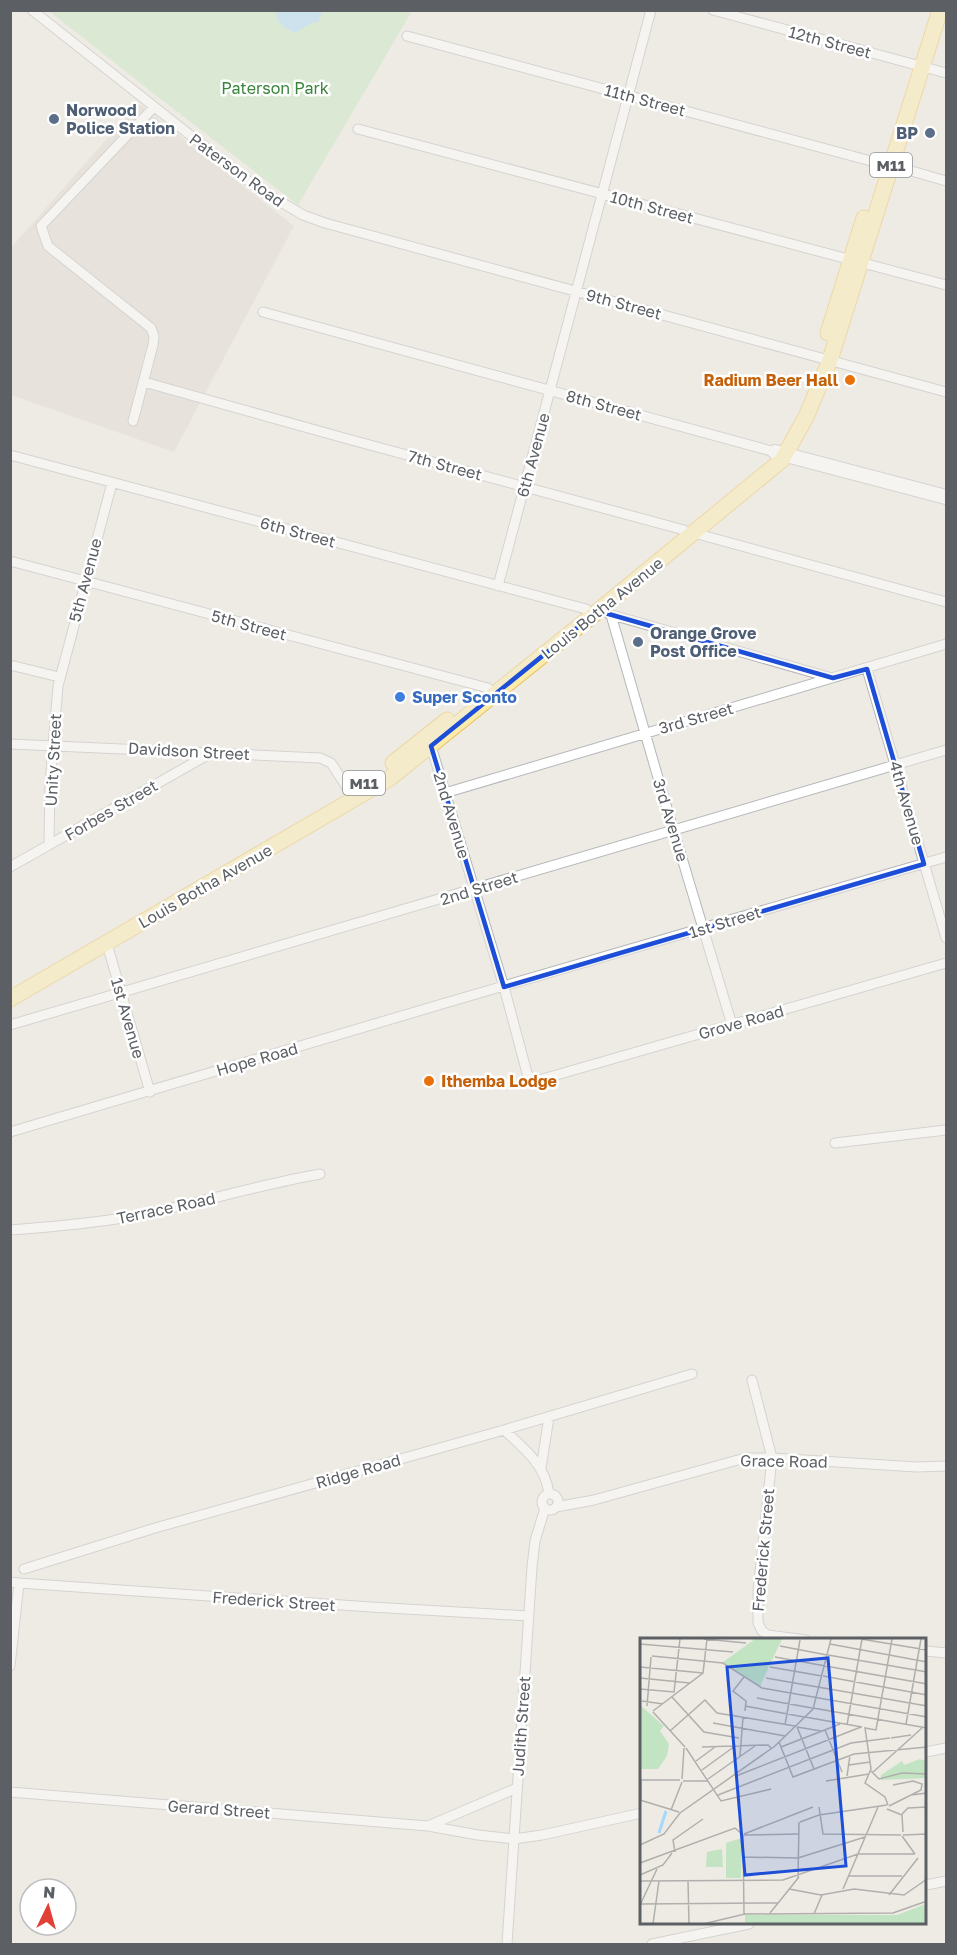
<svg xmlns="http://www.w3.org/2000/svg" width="957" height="1955" font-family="'Golos Text',sans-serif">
<rect width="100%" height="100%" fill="#eeebe4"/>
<path fill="#dedad2" d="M 138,103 L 294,226 L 174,452 L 11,395 L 10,249 Z"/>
<path fill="#c2e4c2" d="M 49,11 L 412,11 L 298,205 L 153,93 Z"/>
<path fill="#a7d8fb" d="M 277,11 L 277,10 L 323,11 L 318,22 L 311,23 L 295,33 C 286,28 274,23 277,11 Z"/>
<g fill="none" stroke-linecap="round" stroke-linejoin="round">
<defs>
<path id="street" d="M 32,10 L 257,188 L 303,215 L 325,223 L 946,392
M 713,10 L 946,73
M 407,36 L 882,164
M 358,129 L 946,285
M 891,165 L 946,181
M 263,312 L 775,452
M 144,382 L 344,438 L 684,530
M 133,421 L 153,345 L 154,336 L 151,328 L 48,246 L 41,226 L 154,107
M 10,455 L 586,609
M 694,533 L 946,602
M 10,561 L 488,688
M 498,586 L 651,10
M 609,614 L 832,678
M 611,615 L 661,788 L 732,1025
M 10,665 L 59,677
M 867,669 L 946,938
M 10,744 L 320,758 L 331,763 L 350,792
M 431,746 L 504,987 L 527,1073 L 531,1079 L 539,1080 L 946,963
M 445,793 L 946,644
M 49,844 L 50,783 L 58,686 L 112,483
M 10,867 L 211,753
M 107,944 L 150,1092
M 10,1025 L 946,750
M 10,1132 L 442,1004 L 946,857
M 835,1143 L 946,1130
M 10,1230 C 52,1227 94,1223 135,1216 C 197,1204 257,1185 320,1174
M 752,1380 L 772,1458 L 758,1591 L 758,1623 L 762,1631 L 768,1635 L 806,1640
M 504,1430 C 524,1448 546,1466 549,1494
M 541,1468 L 549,1417
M542 1502a8 8 0 1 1 16 0a8 8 0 1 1-16 0Z
M 556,1507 L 594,1500 L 745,1458 L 772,1458 L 917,1467 L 946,1466
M 24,1569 L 155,1528 L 504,1430 L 692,1374
M 10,1582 L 19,1583 L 10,1666
M 19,1583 L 371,1607 L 528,1616
M 926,1651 L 946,1653
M 926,1752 L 946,1748
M 10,1792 L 428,1826 L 478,1835 L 514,1839 L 542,1835 L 642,1813
M 428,1826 L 517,1788
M 926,1885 L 946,1881
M 507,1944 L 532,1567 L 535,1541 L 545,1508
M 652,1944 L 749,1924"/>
<path id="secondary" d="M 775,452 L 946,497"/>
<path id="primary" d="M 828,333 L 864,218
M 393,763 L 447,720
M 10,999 L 390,778 L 598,611 L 782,460 L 806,417 L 830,360 L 940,10"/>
</defs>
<use href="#street" stroke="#b4b7ba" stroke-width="11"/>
<use href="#secondary" stroke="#b5b9bd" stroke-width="16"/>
<use href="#primary" stroke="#eac060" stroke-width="17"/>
<use href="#street" stroke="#fff" stroke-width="9"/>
<use href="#secondary" stroke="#fff" stroke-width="14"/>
<use href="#primary" stroke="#fbecac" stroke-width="15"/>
</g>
<path d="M0 0H957V1955H0ZM 598,611 L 833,678 L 867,669 L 924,864 L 504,987 L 431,746 Z" fill="#eeebe4" fill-opacity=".55" fill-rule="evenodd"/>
<path fill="none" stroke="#1d4ed8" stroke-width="4.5" stroke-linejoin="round" d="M 598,611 L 833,678 L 867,669 L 924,864 L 504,987 L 431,746 Z"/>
<g fill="#5c6f8a" stroke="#fff" stroke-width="2">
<circle cx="54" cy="119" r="6"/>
<circle cx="930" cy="133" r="6"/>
<circle cx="638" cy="642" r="6"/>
</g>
<g fill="#e8710a" stroke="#fff" stroke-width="2">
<circle cx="850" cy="380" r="6"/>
<circle cx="429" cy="1081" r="6"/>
</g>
<circle fill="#3f7fe0" stroke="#fff" stroke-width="2" cx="400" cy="697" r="6"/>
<g text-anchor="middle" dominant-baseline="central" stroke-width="5" stroke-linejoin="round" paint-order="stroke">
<g fill="#fff" stroke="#8d9092" stroke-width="1.5">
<rect x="870" y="153" width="42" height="24" rx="4.5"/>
<rect x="343" y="771" width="42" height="24" rx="4.5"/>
</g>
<g font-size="15" font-weight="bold" fill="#5c6064">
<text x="891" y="165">M11</text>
<text x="364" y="783">M11</text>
</g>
<g font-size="16" fill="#5c6064" stroke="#fff">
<text transform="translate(830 42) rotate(15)">12th Street</text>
<text transform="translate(645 100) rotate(15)">11th Street</text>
<text transform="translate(237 170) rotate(36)">Paterson Road</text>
<text transform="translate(652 207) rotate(15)">10th Street</text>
<text transform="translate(624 304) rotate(15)">9th Street</text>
<text transform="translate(604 405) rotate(15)">8th Street</text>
<text transform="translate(533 455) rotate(-75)">6th Avenue</text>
<text transform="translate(445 465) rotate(15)">7th Street</text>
<text transform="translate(298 532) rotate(15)">6th Street</text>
<text transform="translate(85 580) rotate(-75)">5th Avenue</text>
<text transform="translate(602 608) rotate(-39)">Louis Botha Avenue</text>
<text transform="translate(249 625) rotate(15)">5th Street</text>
<text transform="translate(696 718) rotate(-16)">3rd Street</text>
<text transform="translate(189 751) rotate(3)">Davidson Street</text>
<text transform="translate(53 760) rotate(-87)">Unity Street</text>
<text transform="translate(907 803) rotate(74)">4th Avenue</text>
<text transform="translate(111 810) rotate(-30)">Forbes Street</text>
<text transform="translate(452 815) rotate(73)">2nd Avenue</text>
<text transform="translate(671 820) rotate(73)">3rd Avenue</text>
<text transform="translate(205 886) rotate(-30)">Louis Botha Avenue</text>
<text transform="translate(479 888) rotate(-17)">2nd Street</text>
<text transform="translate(725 922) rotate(-17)">1st Street</text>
<text transform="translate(128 1018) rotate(74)">1st Avenue</text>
<text transform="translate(741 1022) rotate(-16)">Grove Road</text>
<text transform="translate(257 1059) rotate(-16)">Hope Road</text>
<text transform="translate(166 1208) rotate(-12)">Terrace Road</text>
<text transform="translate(784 1461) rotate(1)">Grace Road</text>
<text transform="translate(358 1471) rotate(-16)">Ridge Road</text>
<text transform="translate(763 1550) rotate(-85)">Frederick Street</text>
<text transform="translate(274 1601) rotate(4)">Frederick Street</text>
<text transform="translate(521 1726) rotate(-86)">Judith Street</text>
<text transform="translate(219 1809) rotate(4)">Gerard Street</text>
</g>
<g font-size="16" fill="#3a853c" stroke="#fff">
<text x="275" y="88">Paterson Park</text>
</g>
<g font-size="16" font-weight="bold" fill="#4e5e75" stroke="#fff" text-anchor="start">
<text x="66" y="110">Norwood<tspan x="66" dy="18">Police Station</tspan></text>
<text x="918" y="133" text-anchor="end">BP</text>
<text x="650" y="633">Orange Grove<tspan x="650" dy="18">Post Office</tspan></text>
</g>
<g font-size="16" font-weight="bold" fill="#c56008" stroke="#fff" text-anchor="end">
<text x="838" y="380">Radium Beer Hall</text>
<text x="441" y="1081" text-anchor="start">Ithemba Lodge</text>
</g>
<g font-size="16" font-weight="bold" fill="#366cbe" stroke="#fff" text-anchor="start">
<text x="412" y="697">Super Sconto</text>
</g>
</g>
<g transform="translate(640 1638)">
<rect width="286" height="286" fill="#eeebe4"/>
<path d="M 115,1 L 142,1 L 120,48 L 83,24 ZM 0,67 L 24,88 L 20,93 L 29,106 L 27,118 L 18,131 L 0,131 ZM 280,121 L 286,123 L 286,140 L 241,142 L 241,137 L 262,123 L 264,127 ZM 102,200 L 101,240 L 86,240 L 86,205 ZM 82,211 L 83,229 L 66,229 L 67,214 ZM 286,266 L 286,286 L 105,286 L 105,277 L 257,277 Z" fill="#c2e4c2"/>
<path fill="none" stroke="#a7d8fb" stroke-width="3" d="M 19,195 L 26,173"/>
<path fill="none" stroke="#b0afad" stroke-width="1.5" d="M 64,1 L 106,5M 221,1 L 287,12M 0,6 L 93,14M 190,6 L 287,24M 140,8 L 187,17M 188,17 L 287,34M 12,18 L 83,25 L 122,50 L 287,79M 135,19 L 287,46M 0,29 L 63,35M 130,29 L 182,38M 183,38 L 287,57M 104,39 L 93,53 L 106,63 L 105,73M 0,40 L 50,45M 126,40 L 287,68M 0,51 L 34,54 L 40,1M 32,59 L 64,94 L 99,100M 117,60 L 172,70M 2,63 L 23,66M 7,68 L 11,19M 105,68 L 164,79M 173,70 L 287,90M 13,73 L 63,35 L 67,1M 13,74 L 45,109M 165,79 L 222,89M 73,85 L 145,98M 266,86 L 281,1M 145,87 L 160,2M 207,87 L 222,1M 157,89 L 174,131M 157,89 L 181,93M 185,92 L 202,134M 30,93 L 65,62 L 77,75 L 155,88M 251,100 L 271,97M 139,104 L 153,139 L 214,116 L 287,109M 62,109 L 128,107 L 131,110M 141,109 L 200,86M 46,110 L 81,163 L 131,151M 100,118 L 103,79M 56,123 L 75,109M 209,127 L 230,124M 62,132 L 95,108M 231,133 L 239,141 L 262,135 L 287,136M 232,135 L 282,90M 96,138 L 221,89M 207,138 L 210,117M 42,141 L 44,110M 68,141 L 115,108M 0,142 L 40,142M 43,143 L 68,143M 186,143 L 229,136M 253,147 L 273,143 L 282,146 L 281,152 L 271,157M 78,157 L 211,105 L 250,100M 0,162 L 39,174M 1,162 L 1,142M 248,167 L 245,159 L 225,145 L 231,131 L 225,90 L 236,92 L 252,1M 249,168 L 271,157 L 287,155M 179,169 L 183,196 L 261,197M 247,171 L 262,177 L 263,194M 31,172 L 42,144M 262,176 L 268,170 L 287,169M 160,184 L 179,177 L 247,167M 104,196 L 173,169M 104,197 L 158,196M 263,197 L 287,196M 262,198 L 275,216M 0,207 L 24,196 L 40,175 L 135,108 L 173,71 L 191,1M 35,214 L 33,202 L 63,181M 103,219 L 158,220 L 225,199M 0,225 L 95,190 L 103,197 L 104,276M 0,237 L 23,227 L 32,215M 209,238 L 262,238M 158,240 L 159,184M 0,243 L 143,242 L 218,216 L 275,216M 48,243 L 49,286M 149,251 L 181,257 L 214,251 L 264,257 L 287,241M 203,251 L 238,169M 249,257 L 278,220M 0,266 L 138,265M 0,267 L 17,231M 130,275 L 159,239M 174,276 L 182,257M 13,286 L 19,243M 63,286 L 105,276 L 253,275 L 287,263"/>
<path fill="#1d4ed8" fill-opacity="0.15" stroke="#1d4ed8" stroke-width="3" d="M 188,20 L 206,228 L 105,237 L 87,29 Z"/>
<rect width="286" height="286" fill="none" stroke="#5c6064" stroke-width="3"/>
</g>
<rect width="957" height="1955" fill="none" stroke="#5c6064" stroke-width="24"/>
<g transform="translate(48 1907) rotate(5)"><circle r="28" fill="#ffffff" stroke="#bebfc1" stroke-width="1.5"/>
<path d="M0-4.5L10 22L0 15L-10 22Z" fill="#e14037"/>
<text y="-9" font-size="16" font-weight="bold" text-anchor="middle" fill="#5c6064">N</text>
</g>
</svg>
